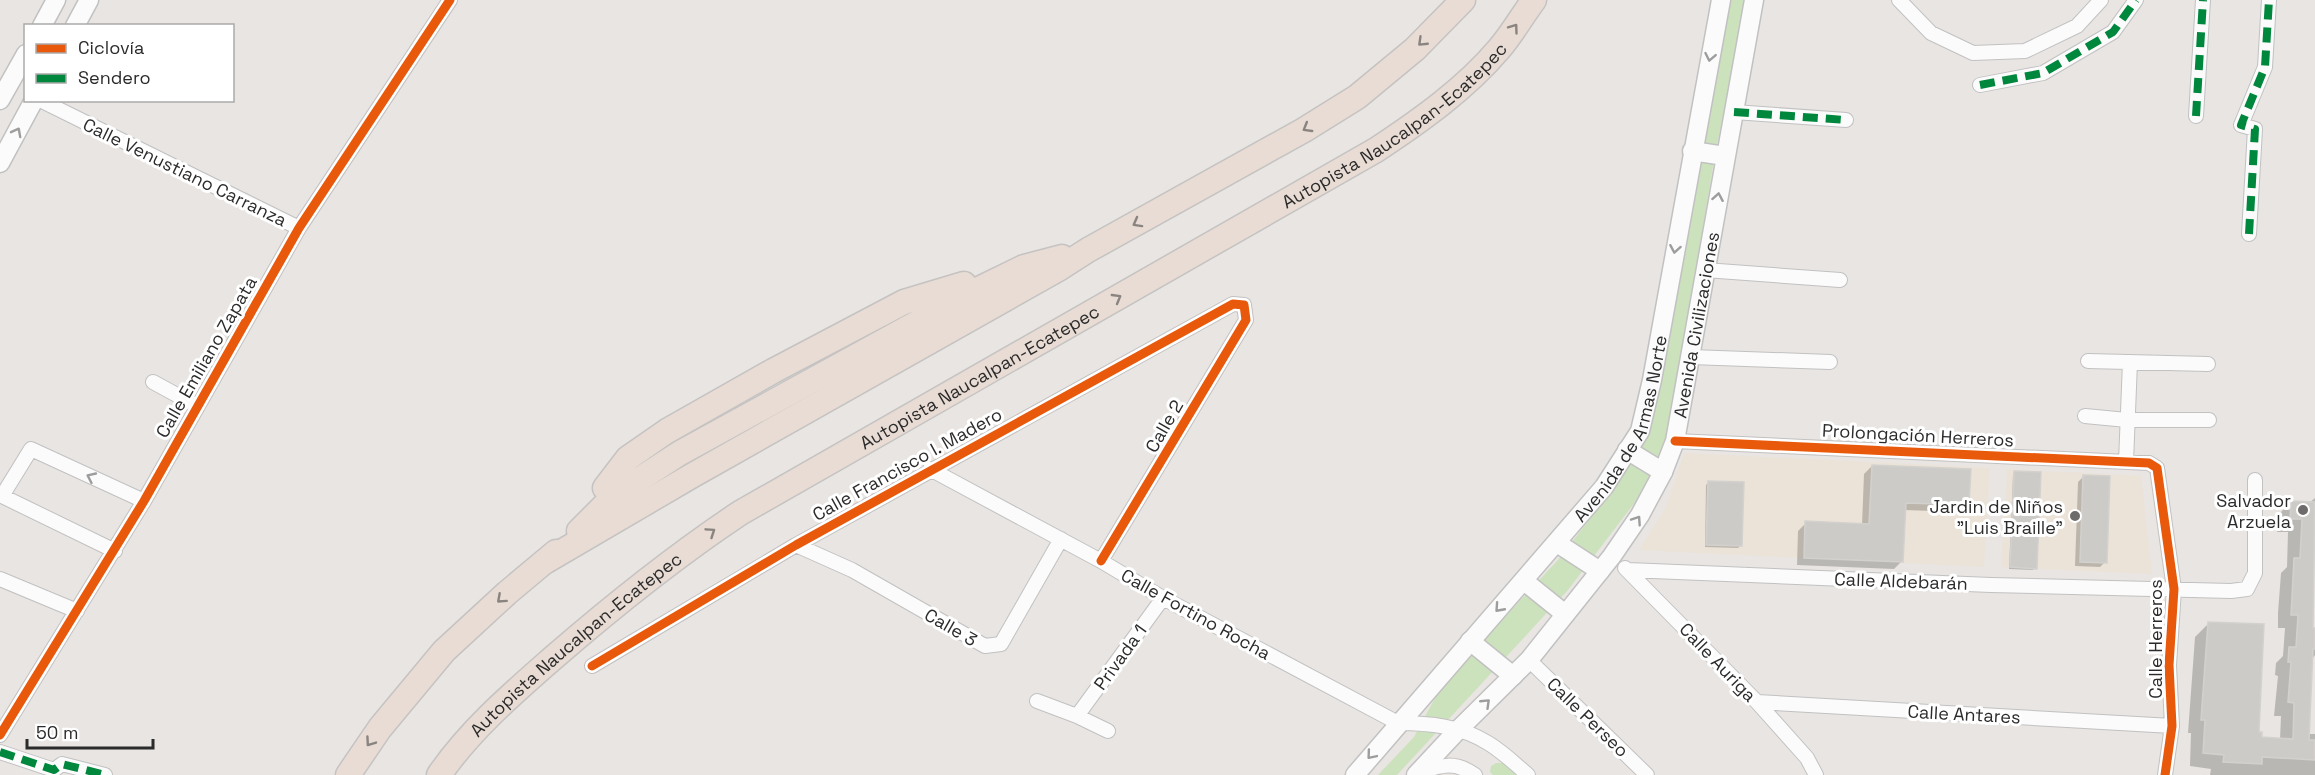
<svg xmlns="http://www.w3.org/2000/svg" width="2315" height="775" font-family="'Space Grotesk',sans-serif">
<rect width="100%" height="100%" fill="#e8e5e2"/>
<path fill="#ebe3d7" d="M 1684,453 L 1990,468 L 1984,567 L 1639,550 L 1665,509 Z
M 2007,469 L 2141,476 L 2152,574 L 2001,567 Z"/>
<path fill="#cce2bc" d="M 1729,0 L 1746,0 L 1742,29 L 1715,154 L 1668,442 L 1636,501 L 1568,590 L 1397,775 L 1378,775 L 1414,737 L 1443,683 L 1558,560 L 1614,488 L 1647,438 L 1661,384 L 1678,270 Z
M 1496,763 L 1503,763 L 1517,775 L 1493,775 L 1490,772 L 1491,766 Z"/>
<path fill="#0003" d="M 1872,466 L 1968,504 L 1960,512 L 1904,510 L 1902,561 L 1894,569 L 1797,565 L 1798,531 L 1806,523 L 1862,525 L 1864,474 Z
M 2015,473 L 2035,568 L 2033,570 L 2009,569 L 2013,475 Z
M 2083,477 L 2105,562 L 2100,567 L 2075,566 L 2078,482 Z
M 1709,482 L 1740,546 L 1738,548 L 1705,547 L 1706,485 Z
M 2315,498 L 2312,629 L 2315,630 L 2315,655 L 2311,660 L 2308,734 L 2315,734 L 2315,775 L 2210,775 L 2211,769 L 2190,766 L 2191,733 L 2188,733 L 2195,637 L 2209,623 L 2260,739 L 2280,740 L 2281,716 L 2274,716 L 2278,676 L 2275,675 L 2276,663 L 2283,656 L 2285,628 L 2278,628 L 2278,613 L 2281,573 L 2287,567 L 2288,532 L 2277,532 L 2277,516 L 2291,502 L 2309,503 Z"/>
<path fill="#cdcbc8" stroke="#d3d1ce" stroke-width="1.5" d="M 1872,465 L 1971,469 L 1969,505 L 1906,503 L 1903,562 L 1804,558 L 1805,521 L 1869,524 Z
M 2014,471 L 2041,472 L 2037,569 L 2010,567 Z
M 2083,475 L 2110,476 L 2107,563 L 2080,562 Z
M 1708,481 L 1744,482 L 1742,546 L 1706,545 Z
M 2291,501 L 2315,502 L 2313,628 L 2315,628 L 2315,649 L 2313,649 L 2309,740 L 2315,740 L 2315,760 L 2262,757 L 2262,764 L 2223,762 L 2224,755 L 2203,753 L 2205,720 L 2201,720 L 2208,622 L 2264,624 L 2259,732 L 2262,732 L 2262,737 L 2293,739 L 2294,703 L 2288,702 L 2291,662 L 2288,662 L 2289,647 L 2296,647 L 2298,615 L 2291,615 L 2292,598 L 2294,558 L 2300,558 L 2302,519 L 2290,519 Z"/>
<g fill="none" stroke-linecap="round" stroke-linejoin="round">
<defs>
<path id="street" d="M 1899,0 L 1931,33 L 1973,53 L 2025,51 L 2077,26 L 2101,0
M 1980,85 L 2043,73 L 2113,32 L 2136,0
M 40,100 L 299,228
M 1734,112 L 1846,120
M 2196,116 L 2203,0
M 2249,234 L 2255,129 L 2241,125 L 2265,67 L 2269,0
M 1705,270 L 1840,280
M 1691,357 L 1830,362
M 2088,361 L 2208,364
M 153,382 L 197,406
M 2085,416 L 2127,420 L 2209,420
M 1675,441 L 2149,463 L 2157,468 L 2174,589 L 2169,665 L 2172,726 L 2165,775
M 2126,462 L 2130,362
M 930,469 L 1101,561 L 1163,598 L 1398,723 C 1429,723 1461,726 1488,743 C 1503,752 1515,764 1528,775
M 796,545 L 852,570 L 985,646 L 1001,644 L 1061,539
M 115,551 L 2,496 L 31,449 L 144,501
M 1625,568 L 1757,702 L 1807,758 L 1816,775
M 1628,570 L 1991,585 L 2231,591 L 2247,589 L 2255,573 L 2255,480
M 0,579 L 77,611
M 1529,660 L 1647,775
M 592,666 L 796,545 L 1233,304 L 1244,305 L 1246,320 L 1101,561
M 1037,701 L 1077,716 L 1108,731
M 1757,702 L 2172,726
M 1077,716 L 1163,598
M 0,735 L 144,501 L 299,228 L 450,0
M 0,752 L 54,770 L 62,764 L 105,775
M 1420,772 C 1442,765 1455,761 1475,775"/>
<g id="secondary">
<path d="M 42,26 L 56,0"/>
<path d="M 75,26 L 89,0"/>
<path d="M 0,100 L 26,54"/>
<path d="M 1692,151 L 1725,156"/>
<path d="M 0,163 L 34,100"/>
<path d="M 1627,450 L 1663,472"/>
<path d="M 1557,543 L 1600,571"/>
<path d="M 1524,581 L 1565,614"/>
<path d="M 1470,641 L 1513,676"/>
<path id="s1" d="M 1355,775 L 1604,487 L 1640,431 L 1652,380 L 1721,0"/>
<path id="s2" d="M 1416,775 L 1457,731 L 1529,660 L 1612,556 L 1640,515 L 1663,472 L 1675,441 L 1754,0"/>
</g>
<g id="highway">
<path d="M 605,488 L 628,458 L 667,431 L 773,371 L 904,302 L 964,284"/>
<path d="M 579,531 L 615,495 L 680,453 L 979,289 L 1024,267 L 1062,257"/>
<path d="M 546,561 L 693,475 L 1060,268 L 1088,250 L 1304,130 L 1357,97 L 1415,49 L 1463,0"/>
<path d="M 348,775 L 380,728 L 444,651 L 507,593 L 556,552"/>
<path id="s3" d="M 439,775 C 470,730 512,694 553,658 C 613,606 674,557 740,513 L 1376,150 C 1420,121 1465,89 1499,49 C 1512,34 1522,16 1534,0"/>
</g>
</defs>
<use href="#street" stroke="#c2c1c2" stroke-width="16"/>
<use href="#secondary" stroke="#c2c1c2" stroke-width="21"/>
<use href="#highway" stroke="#c5c3c2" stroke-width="27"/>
<use href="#street" stroke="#fcfbfb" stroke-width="14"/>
<use href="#secondary" stroke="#fcfbfb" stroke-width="18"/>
<use href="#highway" stroke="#e8dcd4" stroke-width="24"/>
<path stroke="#00873e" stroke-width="8" stroke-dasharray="15 8" stroke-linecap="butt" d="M 1980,85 L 2043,73 L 2113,32 L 2136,0
M 1734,112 L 1846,120
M 2196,116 L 2203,0
M 2249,234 L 2255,129 L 2241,125 L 2265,67 L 2269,0
M 0,752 L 54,770 L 62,764 L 105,775"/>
<defs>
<path id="cycleway" d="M 1675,441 L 2149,463 L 2157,468 L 2174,589 L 2169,665 L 2172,726 L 2165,775
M 592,666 L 796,545 L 1233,304 L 1244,305 L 1246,320 L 1101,561
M 0,735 L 144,501 L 299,228 L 450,0"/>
</defs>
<use href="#cycleway" stroke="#fff" stroke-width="13"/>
<use href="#cycleway" stroke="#e8590c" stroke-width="9"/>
</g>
<defs><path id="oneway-chevron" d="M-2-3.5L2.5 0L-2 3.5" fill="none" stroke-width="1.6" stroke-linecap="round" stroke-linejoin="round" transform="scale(1.5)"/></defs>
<g stroke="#8a8480">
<use href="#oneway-chevron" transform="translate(1514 28) rotate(-54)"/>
<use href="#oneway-chevron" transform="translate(1422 42) rotate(136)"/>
<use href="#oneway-chevron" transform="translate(1307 128) rotate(149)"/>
<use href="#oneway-chevron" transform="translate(1137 223) rotate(151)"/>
<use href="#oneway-chevron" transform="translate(1117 298) rotate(-30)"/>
<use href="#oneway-chevron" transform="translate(711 532) rotate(-34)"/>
<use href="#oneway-chevron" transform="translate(501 599) rotate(138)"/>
<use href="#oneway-chevron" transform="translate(370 742) rotate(125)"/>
</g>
<g stroke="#9e9d9d">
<use href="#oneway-chevron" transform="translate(1710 57) rotate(101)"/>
<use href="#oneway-chevron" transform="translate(17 132) rotate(-62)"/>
<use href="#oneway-chevron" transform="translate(1718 197) rotate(-80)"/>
<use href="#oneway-chevron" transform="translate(1675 249) rotate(100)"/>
<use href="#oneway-chevron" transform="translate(91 477) rotate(-155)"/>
<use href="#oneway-chevron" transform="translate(1637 520) rotate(-56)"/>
<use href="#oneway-chevron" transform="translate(1499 608) rotate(132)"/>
<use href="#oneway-chevron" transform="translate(1486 703) rotate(-44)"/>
<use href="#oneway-chevron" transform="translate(1371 755) rotate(130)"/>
</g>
<g fill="#6d6c6b" stroke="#fff" stroke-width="2">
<circle cx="2303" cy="510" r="6"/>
<circle cx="2075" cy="516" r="6"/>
</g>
<g text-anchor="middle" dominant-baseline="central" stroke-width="6" stroke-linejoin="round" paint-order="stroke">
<g font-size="18" fill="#2b2b2b" stroke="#fff">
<text stroke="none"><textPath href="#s3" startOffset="1162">Autopista Naucalpan-Ecatepec</textPath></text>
<text transform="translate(185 172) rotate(26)">Calle Venustiano Carranza</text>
<text stroke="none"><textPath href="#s2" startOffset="544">Avenida Civilizaciones</textPath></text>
<text transform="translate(206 357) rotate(-60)">Calle Emiliano Zapata</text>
<text stroke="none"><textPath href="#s3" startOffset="676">Autopista Naucalpan-Ecatepec</textPath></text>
<text stroke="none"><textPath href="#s1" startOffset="442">Avenida de Armas Norte</textPath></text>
<text transform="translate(1164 426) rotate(-60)">Calle 2</text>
<text transform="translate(1918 435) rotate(3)">Prolongación Herreros</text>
<text transform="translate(907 464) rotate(-29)">Calle Francisco I. Madero</text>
<text transform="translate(1901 581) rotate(2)">Calle Aldebarán</text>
<text transform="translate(1196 614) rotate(29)">Calle Fortino Rocha</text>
<text transform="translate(951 627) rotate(30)">Calle 3</text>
<text transform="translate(2155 639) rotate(-90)">Calle Herreros</text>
<text stroke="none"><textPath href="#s3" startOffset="190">Autopista Naucalpan-Ecatepec</textPath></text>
<text transform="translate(1120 657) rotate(-54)">Privada 1</text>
<text transform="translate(1718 662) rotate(46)">Calle Auriga</text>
<text transform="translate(1964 714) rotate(3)">Calle Antares</text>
<text transform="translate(1588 717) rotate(44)">Calle Perseo</text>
</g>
<g font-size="18" fill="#2b2b2b" stroke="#fff" text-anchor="end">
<text x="2291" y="500">Salvador<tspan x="2291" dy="21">Arzuela</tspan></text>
<text x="2063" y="506">Jardin de Niños<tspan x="2063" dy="21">"Luis Braille"</tspan></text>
</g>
</g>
<rect x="24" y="24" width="210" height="78" fill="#ffffff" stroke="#aaaaaa" stroke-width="1.5"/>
<rect x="36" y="44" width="30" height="9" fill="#e8590c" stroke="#aaaaaa" stroke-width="1.5"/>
<text x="78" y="54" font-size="18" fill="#2b2b2b">Ciclovía</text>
<rect x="36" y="74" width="30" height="9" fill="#00873e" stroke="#aaaaaa" stroke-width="1.5"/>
<text x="78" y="84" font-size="18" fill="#2b2b2b">Sendero</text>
<path d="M27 739v9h126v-9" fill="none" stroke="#2b2b2b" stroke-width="3"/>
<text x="36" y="739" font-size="18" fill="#2b2b2b" stroke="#ffffff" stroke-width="4.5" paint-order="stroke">50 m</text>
</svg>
